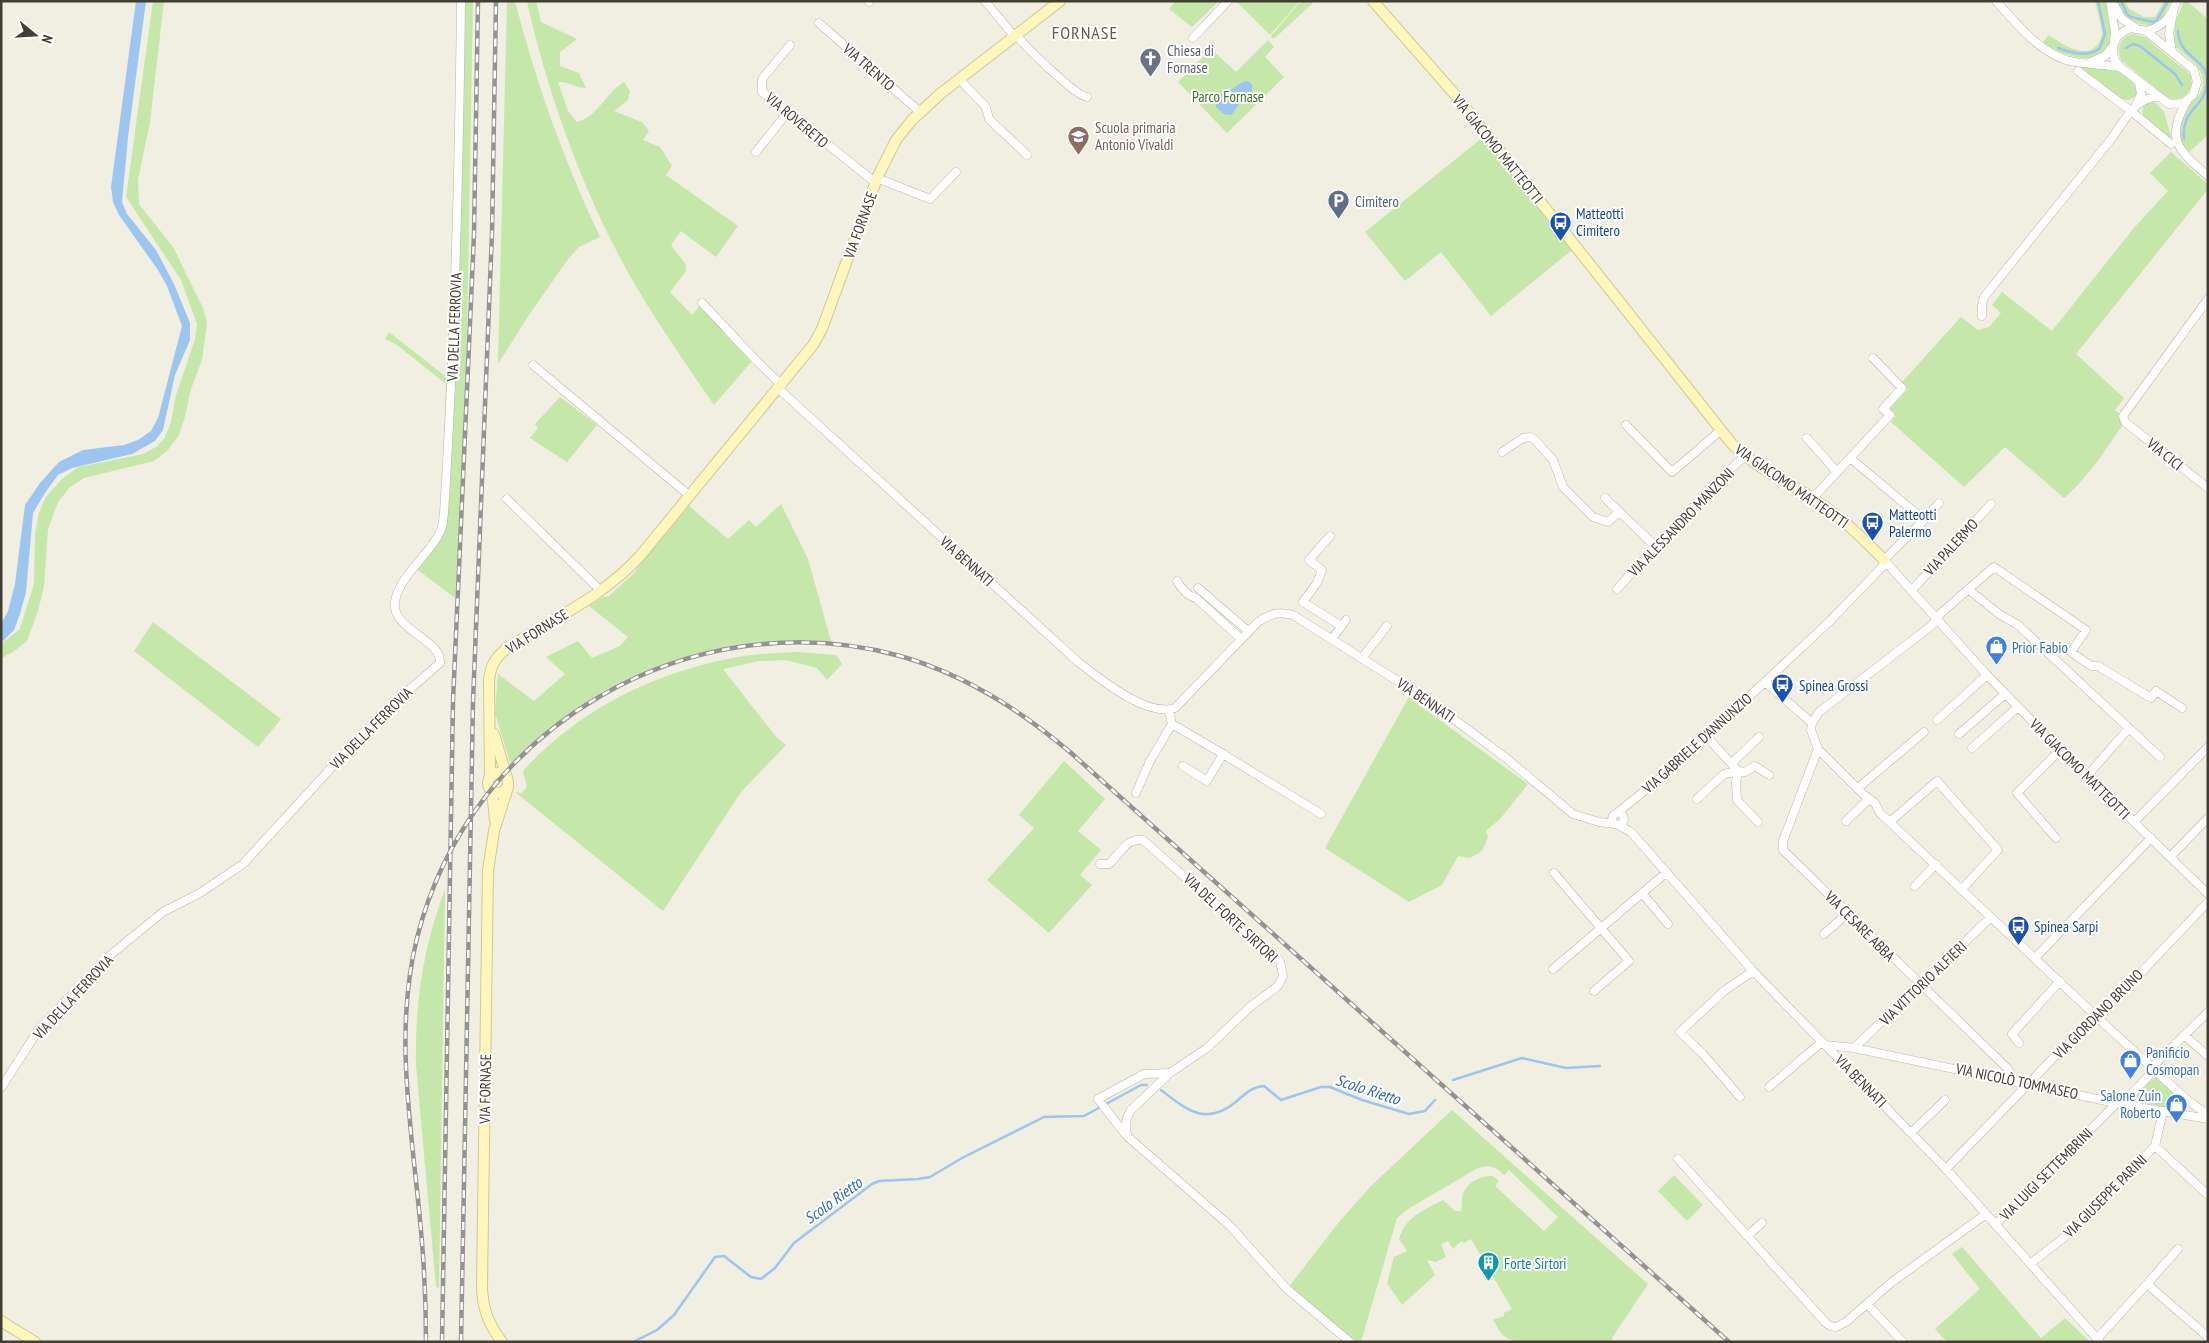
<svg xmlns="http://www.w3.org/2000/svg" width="2209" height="1343" font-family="'PT Sans Narrow',sans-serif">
<rect width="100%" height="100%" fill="#f1eee2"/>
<path fill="#c5e7aa" d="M 153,1 L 164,1 L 150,122 L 138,180 L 139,204 L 173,247 L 203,308 L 207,322 L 202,360 L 191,389 L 184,420 L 179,435 L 167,451 L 154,461 L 84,478 L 70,487 L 58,502 L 48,529 L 44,586 L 38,611 L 27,641 L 13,652 L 1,658 L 1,644 L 20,629 L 27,606 L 34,584 L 35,534 L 39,513 L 45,498 L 62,479 L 78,467 L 143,454 L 156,447 L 164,439 L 171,423 L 176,395 L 195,339 L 197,324 L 181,280 L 126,197 Z
M 463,1 L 473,1 L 466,387 L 454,618 L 455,598 L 414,567 L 434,541 L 441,514 L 446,384 L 397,345 L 385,339 L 389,332 L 449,379 L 458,381 Z
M 507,1 L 515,1 C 536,83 564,161 600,237 L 579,247 L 568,259 L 527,318 L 498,364 Z
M 527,1 L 536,1 L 541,22 L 577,39 L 560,52 L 560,66 L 579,73 L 586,88 C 576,88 569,81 558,82 L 568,111 L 577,122 C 598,117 605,93 624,82 L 630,91 L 628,100 L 614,111 L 642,122 L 649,131 L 643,140 L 660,147 L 672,166 L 666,175 L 738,226 L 716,257 L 681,231 L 671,245 L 686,265 L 686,271 L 670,292 L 692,315 L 700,305 L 753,360 L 714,405 C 688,367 661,328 637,288 C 587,203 548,97 527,1 Z
M 1176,1 L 1219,1 L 1192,27 L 1169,9 Z
M 1236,1 L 1300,1 L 1270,35 Z
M 1301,1 L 1315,1 L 1275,38 L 1272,38 L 1271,36 Z
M 2095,1 L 2106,1 C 2108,12 2113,25 2111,37 C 2106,72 2062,56 2043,43 L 2048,35 C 2061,43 2085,61 2098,44 C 2100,40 2102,37 2102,33 C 2101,22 2097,11 2095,1 Z
M 2117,1 L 2125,1 L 2129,9 L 2144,17 L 2155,17 L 2164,1 L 2171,1 L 2162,21 L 2152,26 C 2134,24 2124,18 2117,1 Z
M 2184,1 L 2190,1 L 2189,3 L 2208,19 L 2208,135 L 2187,154 C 2178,141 2176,123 2185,110 C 2194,97 2208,94 2201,73 C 2196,60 2182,55 2174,45 L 2175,23 Z
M 2133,34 L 2145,37 L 2182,68 L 2185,69 L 2191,76 L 2192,84 C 2189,96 2180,101 2168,98 L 2122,61 C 2115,49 2120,37 2133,34 Z
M 1268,40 L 1274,47 L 1265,57 L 1284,77 L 1227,133 L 1178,82 L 1211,49 L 1236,72 Z
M 2077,66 C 2087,67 2098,66 2109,68 C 2121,70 2151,92 2129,100 L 2121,99 Z
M 2154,101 L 2164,112 L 2172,140 L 2144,116 L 2142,112 L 2144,104 Z
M 1482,138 L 1508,165 L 1572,250 L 1491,316 L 1441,252 L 1405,281 L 1365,232 Z
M 2171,152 L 2208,184 L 2208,189 L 2076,354 L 2124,398 L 2115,410 L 2126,420 C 2107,447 2090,476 2064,498 L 2005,447 L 1964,487 L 1891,422 L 1896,416 L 1889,410 L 1908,389 L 1902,382 L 1961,317 L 1978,330 L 1989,327 L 2001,313 L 1992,305 L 2002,292 L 2052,331 L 2133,229 L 2168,191 L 2150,173 Z
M 560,397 L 597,425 L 567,462 L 530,438 L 538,428 L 535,424 Z
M 781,504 L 808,559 L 831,641 C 709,634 594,674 511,766 L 495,713 L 498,674 L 534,701 L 565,674 L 546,657 L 578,641 L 592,658 L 620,646 L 628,637 L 589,606 L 603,597 L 609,596 L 635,572 L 644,559 L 689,506 L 728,539 L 749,520 L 756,527 Z
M 153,622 L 281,719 L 258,747 L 134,651 Z
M 798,652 L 836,655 L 842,664 L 827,680 L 817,668 L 786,660 L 759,661 L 723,669 L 777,738 L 786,745 L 741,792 L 663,911 L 515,792 L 522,793 L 527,787 L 523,771 C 575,713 647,676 723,660 C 748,654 773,653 798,652 Z
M 1410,695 L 1416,703 L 1528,784 L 1501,818 L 1486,831 L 1488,837 L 1482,851 L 1470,858 L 1458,856 L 1442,885 L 1409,902 L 1325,848 Z
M 1064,761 L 1105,799 L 1078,831 L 1101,850 L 1080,875 L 1092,885 L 1049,933 L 987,880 L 1034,828 L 1019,815 Z
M 445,889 L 439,1288 L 436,1287 L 416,1065 C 415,1001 423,949 445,889 Z
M 2155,1077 L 2180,1098 L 2178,1107 L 2170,1109 L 2135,1100 L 2135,1096 Z
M 1452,1110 L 1648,1284 L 1612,1338 L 1612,1342 L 1510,1342 L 1514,1340 C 1502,1339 1498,1328 1493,1320 L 1504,1316 L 1504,1313 L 1512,1309 L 1471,1239 L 1464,1243 L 1461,1241 L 1453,1249 L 1448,1241 L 1441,1244 L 1446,1257 L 1436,1262 L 1427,1260 L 1435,1275 L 1402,1305 L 1387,1283 L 1394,1257 L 1407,1251 L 1399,1239 C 1405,1217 1424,1210 1443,1200 L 1455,1211 L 1461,1211 C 1462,1206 1462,1203 1462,1198 C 1464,1184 1480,1175 1493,1176 L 1499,1181 L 1495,1186 L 1544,1231 L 1558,1217 L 1509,1170 L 1504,1175 C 1496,1166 1488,1164 1476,1169 L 1408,1209 L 1397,1218 L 1361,1342 L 1357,1342 L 1291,1290 L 1291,1284 L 1339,1222 L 1371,1186 Z
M 1674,1175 L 1703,1205 L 1687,1221 L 1658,1191 Z
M 1962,1247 L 2041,1338 L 2065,1318 L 2090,1342 L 1947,1342 L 1935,1329 L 1980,1289 L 1952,1254 Z"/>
<path fill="#9cc5f0" d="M 136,1 L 146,1 L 128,137 L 122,202 L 127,214 L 156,250 L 174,284 L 190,323 L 190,340 L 175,375 L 163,430 L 155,441 L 132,454 L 72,468 L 58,475 L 45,493 L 33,513 L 26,592 L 20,614 L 14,630 L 1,643 L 1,624 L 8,611 L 15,584 L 25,505 L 40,483 L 59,462 L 83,450 L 124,445 L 138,440 L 151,431 L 158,418 L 182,326 L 167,286 L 158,270 L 119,215 L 113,202 L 111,187 Z
M 1247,81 L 1252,84 C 1254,96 1245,96 1239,104 C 1236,108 1235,111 1231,115 L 1224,114 L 1216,107 C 1217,94 1222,93 1233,88 C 1239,85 1241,82 1247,81 Z"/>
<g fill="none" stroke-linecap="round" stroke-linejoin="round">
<path stroke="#9cc5f0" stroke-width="2.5" d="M 2121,1 L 2127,14 L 2131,17 L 2153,22 L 2157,20 L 2168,1
M 2178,31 C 2179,58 2207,58 2207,80 C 2208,107 2180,108 2184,139
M 2058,48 C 2071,53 2089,58 2100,48 L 2105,34 L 2098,1
M 2126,48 L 2133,44 L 2140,46 L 2175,74 L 2182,85
M 1453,1080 L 1522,1058 L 1566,1068 L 1600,1066
M 1161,1090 C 1187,1110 1206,1127 1237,1101 C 1246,1093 1252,1087 1264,1086 L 1281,1100 L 1321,1087 L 1330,1087 L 1362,1100 L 1409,1114 L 1425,1111 L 1435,1100
M 633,1342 L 657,1330 L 674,1315 L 715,1257 L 724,1256 L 751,1277 L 761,1279 L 775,1268 L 794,1243 L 872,1184 L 879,1181 L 918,1179 L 930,1177 L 962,1158 L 1044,1117 L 1084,1116 L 1141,1085 L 1147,1085"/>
<defs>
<path id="street" d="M 869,1 L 869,2
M 985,1 L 1014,36
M 1996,1 C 2016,23 2037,50 2066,60 C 2083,65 2103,64 2120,67
M 2110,1 L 2115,33 L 2114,41
M 2113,3 L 2122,19 L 2136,28
M 819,23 L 920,112
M 2131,28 L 2146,31 L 2194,70 L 2197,82 L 2193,95 L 2183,103 L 2169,104 L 2120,67 L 2114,59 L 2113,46 L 2117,37 L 2123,32 Z
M 2146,31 C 2163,27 2171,17 2177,1
M 1016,34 C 1024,46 1076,96 1087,97
M 1193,38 L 1228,1
M 790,45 L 762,79 L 762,92 L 876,183
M 2172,51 L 2169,34 L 2173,13
M 2091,62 L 2105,56 L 2113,46
M 2078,71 L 2131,111 L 2171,144
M 959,79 L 986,107 L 989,119 L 1027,155
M 2187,101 C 2164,139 2179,151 2208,176
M 2136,105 L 2141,94 L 2139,83
M 756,152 L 787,113
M 877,178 L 930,199 L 956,172
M 2208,299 L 2123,416 L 2125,422 L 2208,488
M 702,303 C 729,330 753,360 782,385
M 1982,316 L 1982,305 L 1984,297 L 2112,138 C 2124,122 2135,97 2158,97
M 533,365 L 690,496
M 779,389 L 1077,661 C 1098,678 1148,718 1175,708 L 1258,622 C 1270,614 1278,611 1293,615 L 1420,695 L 1459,723 L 1506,758 L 1573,814 L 1599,822 L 1616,824
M 1626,425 L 1672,472 L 1720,431
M 1807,438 L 1837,472
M 1502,452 L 1523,438 L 1530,437 L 1535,440 L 1553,460 L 1563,487 L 1593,517 L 1608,522 L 1619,512
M 1850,458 L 1890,415 L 1883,409 L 1902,388 L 1873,358
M 1605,498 L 1656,547
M 1813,498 L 1850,458 L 1924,520 L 1884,560
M 507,499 L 601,591
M 1924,520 L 1939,503
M 1330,536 L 1309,560 L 1322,570 L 1317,583 L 1303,602 L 1341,626
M 1884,560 L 1987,675 L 2060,750 L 2208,894
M 1177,581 C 1182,589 1187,596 1196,598 L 1241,639
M 1198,588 L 1248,631
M 1617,589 L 1712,486 L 1746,455
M 1968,589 L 1999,614 L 2018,625 L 2160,757
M 1912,590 L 1991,504
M 1332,639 L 1346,620
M 1362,658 L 1387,626
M 1765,682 L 1812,723
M 2182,708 L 2156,691 L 2151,698 L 2098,666 L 2091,666 L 2071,652 L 2086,630 L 1994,567 L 1940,614 L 1931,626 L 1819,712 L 1812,723 L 1811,730 L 1818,749 L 1864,795 L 1875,803 L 1880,813 L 2098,1018 L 2185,1098 L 2208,1115
M 1169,711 L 1172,724 L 1223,754 L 1207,781 L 1183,766
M 1937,720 L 1987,675
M 1959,734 L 2005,694
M 1706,736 L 1738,771 L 1745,772 L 1755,766 L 1769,775
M 1972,748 L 2018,707
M 1818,749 L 1783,841 L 1783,850 L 2008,1069 L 2010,1073 L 2008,1080
M 1223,754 L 1321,814
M 1732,763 L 1759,737
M 2087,776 L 2129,728
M 1858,788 L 1924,732
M 1136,793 L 1150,761 L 1172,724
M 1697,799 L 1724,774 L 1738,771 L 1736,782 L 1737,800 L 1758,822
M 1617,813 L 1674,767 L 1831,620 L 1883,566 L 1884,560
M1612 819a6 6 0 1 1 12 0a6 6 0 1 1-12 0Z
M 1846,821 L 1869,799
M 1891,821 L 1937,781 L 1998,850 L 1962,889
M 2134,822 L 2208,747
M 1618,825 L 1631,832 L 1753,971 L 1946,1169 L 2100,1342
M 2056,838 L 2017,793 L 2060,750
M 2170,857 L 2208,818
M 1100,864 L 1109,864 C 1120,854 1127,837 1143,840 L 1280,961 L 1283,976 L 1278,986 L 1251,1006 L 1207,1048 L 1170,1073 L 1131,1110 C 1125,1119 1124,1127 1128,1137 L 1229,1225 L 1287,1289 L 1350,1342
M 1554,873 L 1629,961 L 1594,991
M 1915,886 L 1936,864
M 1642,893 L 1668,924
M 1824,934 L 1848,913
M 2035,958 L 2151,838
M 1553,969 L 1667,872
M 2184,1035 L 2208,1056
M 2019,1043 L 2012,1034 L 2060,981
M 1825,1045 L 1854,1048 L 2121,1104 L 2208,1119
M 1854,1048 L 1991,917
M 2152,1067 L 2208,1012
M 1769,1087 L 1822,1042
M 1,1088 L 39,1029 L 108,957 L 163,912 L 200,893 L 243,864 L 378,717 L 440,663 C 442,641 398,631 395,608 C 392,582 430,555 440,532 C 443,527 443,519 444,513 C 455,343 459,172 461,1
M 1740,1097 L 1703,1054 L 1680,1032 L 1724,991 L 1753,971
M 2127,1105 L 2129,1097 L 2154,1070
M 1911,1133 L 1945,1100
M 1125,1134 L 1098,1099 L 1144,1074 L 1170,1073
M 2155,1146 L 2208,1195
M 1678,1159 L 1825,1322 L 1830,1326 L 1836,1327 L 1846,1322 L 1892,1282 L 1986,1214
M 1946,1169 L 2060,1051 L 2098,1018 L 2208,902
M 1996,1224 L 2117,1103
M 1747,1236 L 1762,1223
M 2031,1263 L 2075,1229 L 2155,1146 L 2163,1111
M 2147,1284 L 2178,1249
M 1867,1304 L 1903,1342
M 2097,1339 L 2147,1284 L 2208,1337"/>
<path id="secondary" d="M 1373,1 L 1451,90 L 1516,171 L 1732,444 C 1754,466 1785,481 1811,497 C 1839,515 1862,537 1884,560
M 494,734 L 507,778
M488 783a10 10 0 1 1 20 0a10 10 0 1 1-20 0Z
M 490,777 L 489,682 C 490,667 494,659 506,649 C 552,619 603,597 640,556 L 813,345 L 822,329 L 877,178 L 896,140 L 912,120 L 940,94 L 1060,1
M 492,791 L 495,820
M 1,1321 L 35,1342
M 502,1342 C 488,1324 482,1307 482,1284 L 488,871 L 494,831 L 508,787"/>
</defs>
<use href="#street" stroke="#bdb7a5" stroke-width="9"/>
<use href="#secondary" stroke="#d2c891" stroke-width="12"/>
<use href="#street" stroke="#fff" stroke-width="8"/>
<use href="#secondary" stroke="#fff6be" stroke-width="10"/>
<defs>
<path id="rail" d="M 426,1342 C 426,1313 425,1284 423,1256 C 416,1149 391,1043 417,938 C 470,727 690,599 900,656 C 964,674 1019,709 1070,752 L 1729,1342
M 442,1342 L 453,701 L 474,234 L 478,1
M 461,1342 L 473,702 L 492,233 L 496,1"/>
</defs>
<use href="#rail" stroke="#939393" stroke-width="4.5"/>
<use href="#rail" stroke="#fff" stroke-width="2.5" stroke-dasharray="8" stroke-linecap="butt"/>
</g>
<defs>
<symbol id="church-pin" viewBox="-11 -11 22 30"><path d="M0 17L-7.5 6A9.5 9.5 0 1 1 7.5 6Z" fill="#6b7280" stroke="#fff"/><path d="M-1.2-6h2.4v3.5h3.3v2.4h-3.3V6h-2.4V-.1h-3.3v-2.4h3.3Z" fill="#fff"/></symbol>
<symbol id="school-pin" viewBox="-11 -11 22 30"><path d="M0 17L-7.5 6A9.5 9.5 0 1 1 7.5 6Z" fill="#8d6e63" stroke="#fff"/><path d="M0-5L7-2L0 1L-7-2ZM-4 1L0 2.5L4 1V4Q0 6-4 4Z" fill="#fff"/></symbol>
<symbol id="parking-pin" viewBox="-11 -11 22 30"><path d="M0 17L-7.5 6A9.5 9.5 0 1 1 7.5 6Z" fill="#5c6f8a" stroke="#fff"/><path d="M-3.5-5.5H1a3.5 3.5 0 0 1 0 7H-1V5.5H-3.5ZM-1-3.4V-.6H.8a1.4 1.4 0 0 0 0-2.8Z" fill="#fff"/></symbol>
<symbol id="bus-pin" viewBox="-11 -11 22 30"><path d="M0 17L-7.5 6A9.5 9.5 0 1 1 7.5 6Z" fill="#1a4fb4" stroke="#fff"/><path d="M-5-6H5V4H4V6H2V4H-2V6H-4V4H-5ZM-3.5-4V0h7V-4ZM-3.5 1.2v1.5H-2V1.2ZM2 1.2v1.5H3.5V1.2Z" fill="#fff"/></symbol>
<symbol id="shop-pin" viewBox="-11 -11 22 30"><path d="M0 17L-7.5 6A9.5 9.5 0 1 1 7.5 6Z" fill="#3f7fe0" stroke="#fff"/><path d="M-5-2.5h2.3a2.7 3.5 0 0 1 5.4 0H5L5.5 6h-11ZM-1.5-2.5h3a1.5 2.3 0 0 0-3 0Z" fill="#fff"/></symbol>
<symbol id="building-pin" viewBox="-11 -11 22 30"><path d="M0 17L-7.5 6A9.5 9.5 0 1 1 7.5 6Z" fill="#0f9aa8" stroke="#fff"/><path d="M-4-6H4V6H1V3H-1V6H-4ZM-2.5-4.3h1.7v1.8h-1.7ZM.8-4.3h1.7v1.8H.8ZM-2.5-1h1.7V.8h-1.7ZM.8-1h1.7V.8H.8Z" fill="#fff"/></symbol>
</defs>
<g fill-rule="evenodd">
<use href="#church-pin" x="1138" y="46" width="25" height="34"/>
<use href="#school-pin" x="1066" y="124" width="25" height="34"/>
<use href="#parking-pin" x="1326" y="188" width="25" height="34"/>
<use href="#bus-pin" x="1548" y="210" width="25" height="34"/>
<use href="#bus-pin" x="1860" y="510" width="25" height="34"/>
<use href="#shop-pin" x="1984" y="634" width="25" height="34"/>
<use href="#bus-pin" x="1770" y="672" width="25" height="34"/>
<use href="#bus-pin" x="2006" y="914" width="25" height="34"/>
<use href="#shop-pin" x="2118" y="1048" width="25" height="34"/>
<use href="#shop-pin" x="2164" y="1092" width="25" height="34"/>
<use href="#building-pin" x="1476" y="1250" width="25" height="34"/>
</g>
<g text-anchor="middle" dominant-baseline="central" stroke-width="4" stroke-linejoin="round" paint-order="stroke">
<g font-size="15" fill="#5b616d" stroke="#fff" text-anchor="start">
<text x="1167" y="50">Chiesa di<tspan x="1167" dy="17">Fornase</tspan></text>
</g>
<g font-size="15" fill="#433e33" stroke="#fff">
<text transform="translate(869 67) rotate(41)">VIA TRENTO</text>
<text transform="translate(797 120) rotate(40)">VIA ROVERETO</text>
<text transform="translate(1498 149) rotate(51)">VIA GIACOMO MATTEOTTI</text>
<text transform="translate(860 225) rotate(-70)">VIA FORNASE</text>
<text transform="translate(454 327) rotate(-88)">VIA DELLA FERROVIA</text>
<text transform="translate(2165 454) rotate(39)">VIA CICI</text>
<text transform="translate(1792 486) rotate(35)">VIA GIACOMO MATTEOTTI</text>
<text transform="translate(1681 522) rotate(-46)">VIA ALESSANDRO MANZONI</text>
<text transform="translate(1951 547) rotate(-47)">VIA PALERMO</text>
<text transform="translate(967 561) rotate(42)">VIA BENNATI</text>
<text transform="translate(537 631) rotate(-32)">VIA FORNASE</text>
<text transform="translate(1426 700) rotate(34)">VIA BENNATI</text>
<text transform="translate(371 728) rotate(-45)">VIA DELLA FERROVIA</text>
<text transform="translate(1697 743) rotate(-42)">VIA GABRIELE D'ANNUNZIO</text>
<text transform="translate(2080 769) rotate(45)">VIA GIACOMO MATTEOTTI</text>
<text transform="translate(1231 918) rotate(43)">VIA DEL FORTE SIRTORI</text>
<text transform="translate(1860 926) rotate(45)">VIA CESARE ABBA</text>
<text transform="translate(1923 983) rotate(-44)">VIA VITTORIO ALFIERI</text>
<text transform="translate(73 997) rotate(-47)">VIA DELLA FERROVIA</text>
<text transform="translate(2098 1014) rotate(-45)">VIA GIORDANO BRUNO</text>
<text transform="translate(1861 1081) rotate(46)">VIA BENNATI</text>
<text transform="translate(2017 1081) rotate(12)">VIA NICOLÒ TOMMASEO</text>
<text transform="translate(485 1089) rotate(-89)">VIA FORNASE</text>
<text transform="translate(2046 1174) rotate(-45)">VIA LUIGI SETTEMBRINI</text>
<text transform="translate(2105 1196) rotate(-45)">VIA GIUSEPPE PARINI</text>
</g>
<g font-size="15" fill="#3b7426" stroke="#fff">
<text x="1228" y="96">Parco Fornase</text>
</g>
<g font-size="15" fill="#785e54" stroke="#fff" text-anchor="start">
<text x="1095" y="127">Scuola primaria<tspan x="1095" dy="17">Antonio Vivaldi</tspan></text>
</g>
<g font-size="15" fill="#4e5e75" stroke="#fff" text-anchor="start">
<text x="1355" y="201">Cimitero</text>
</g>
<g font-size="15" fill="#164399" stroke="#fff" text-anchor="start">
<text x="1576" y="213">Matteotti<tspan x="1576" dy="17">Cimitero</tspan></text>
<text x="1889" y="514">Matteotti<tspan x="1889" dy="17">Palermo</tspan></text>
<text x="1799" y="685">Spinea Grossi</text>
<text x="2034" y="926">Spinea Sarpi</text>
</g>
<g font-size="15" fill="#366cbe" stroke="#fff" text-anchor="start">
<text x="2012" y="647">Prior Fabio</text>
<text x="2146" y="1052">Panificio<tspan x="2146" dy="17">Cosmopan</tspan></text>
<text x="2161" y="1095" text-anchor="end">Salone Zuin<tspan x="2161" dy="17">Roberto</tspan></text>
</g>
<g font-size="15" fill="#0d838f" stroke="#fff" text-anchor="start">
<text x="1504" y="1263">Forte Sirtori</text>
</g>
<g font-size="16" font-style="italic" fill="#2c69ae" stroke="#fff">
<text transform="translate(1368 1089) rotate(18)">Scolo Rietto</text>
<text transform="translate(833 1200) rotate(-36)">Scolo Rietto</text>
</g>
<g font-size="18" letter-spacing="1" fill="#665d4a" stroke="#fff">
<text x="1085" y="32">FORNASE</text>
</g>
</g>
<rect width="2209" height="1343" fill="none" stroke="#433e33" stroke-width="5"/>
<g transform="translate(35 35) rotate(108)" stroke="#ffffff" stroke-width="4" paint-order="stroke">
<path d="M0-4L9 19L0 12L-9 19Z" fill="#433e33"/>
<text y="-8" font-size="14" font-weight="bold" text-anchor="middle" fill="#433e33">N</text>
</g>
</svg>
